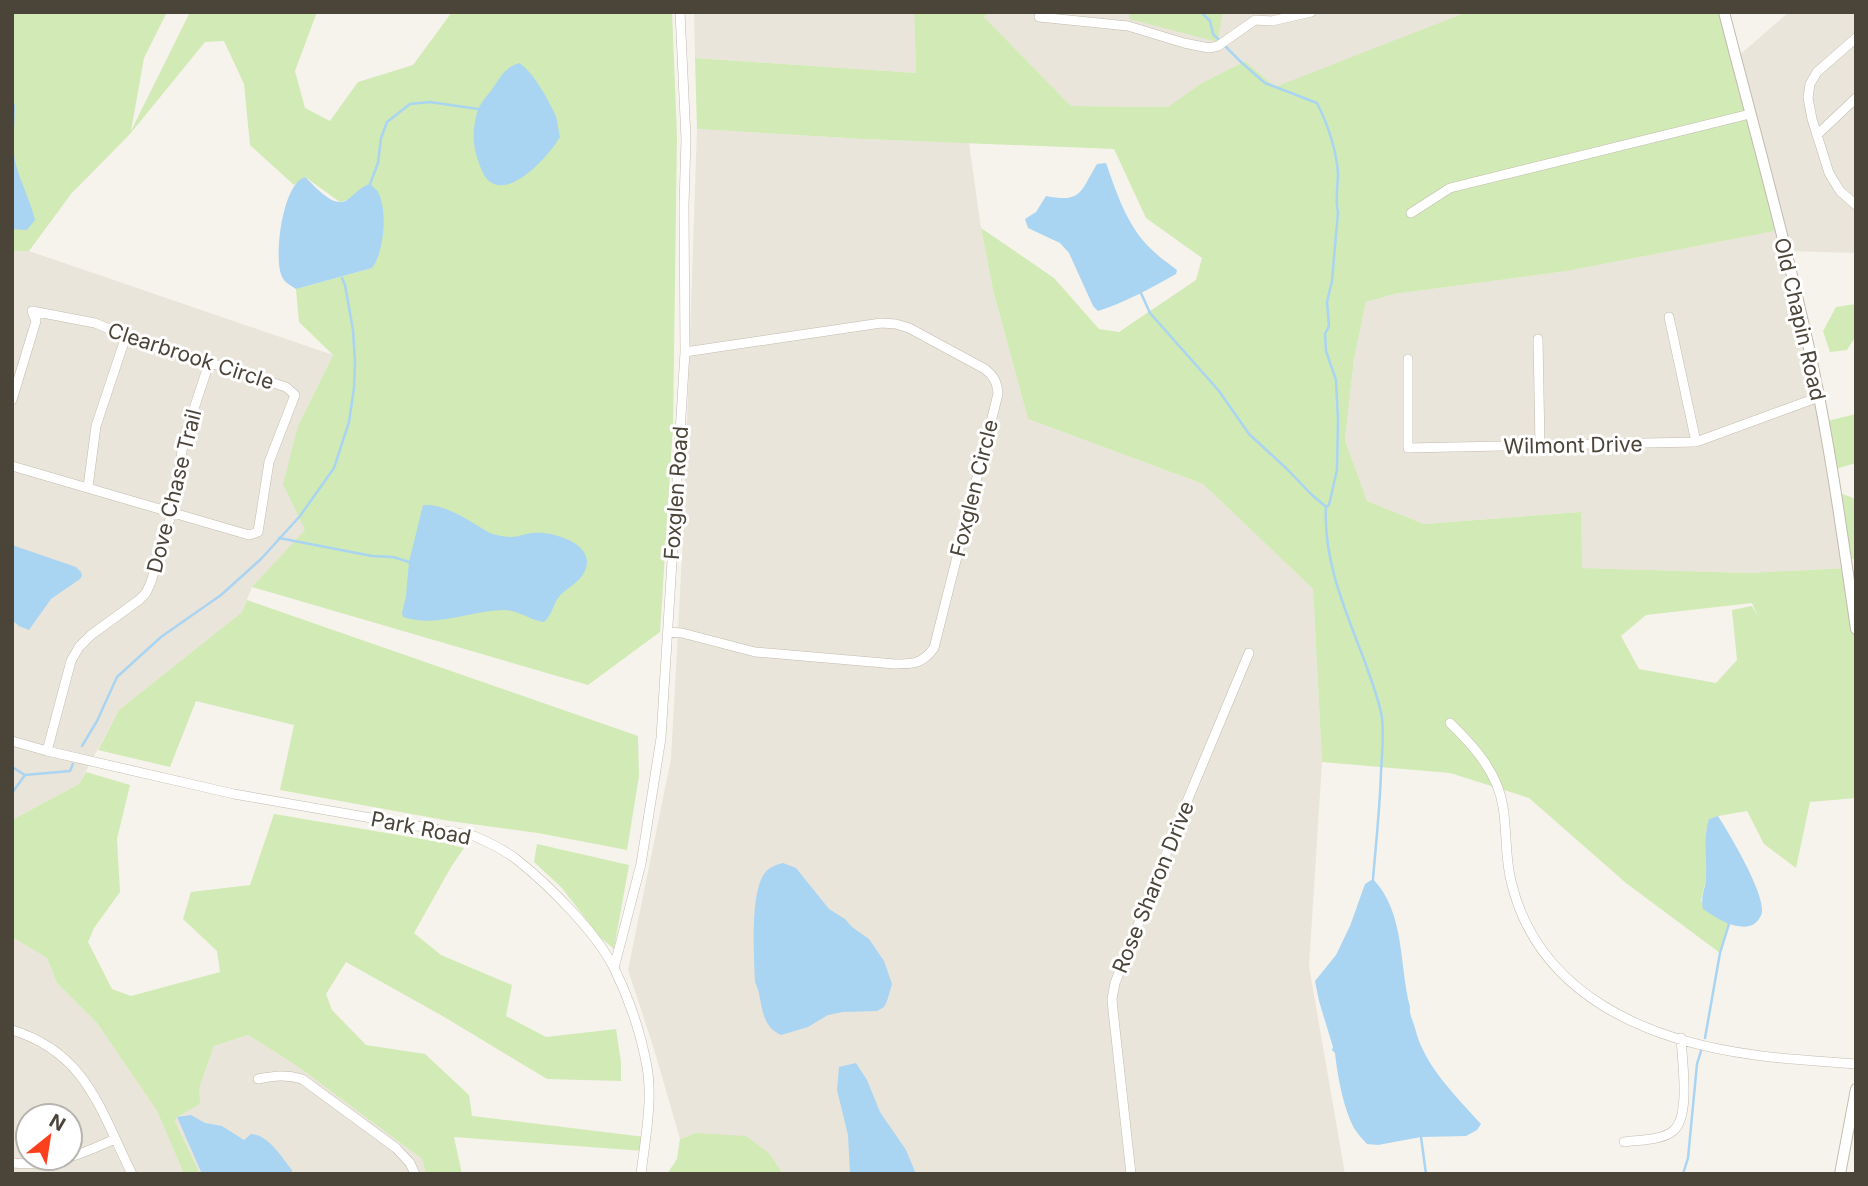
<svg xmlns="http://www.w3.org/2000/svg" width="1868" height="1186" font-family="Inter,sans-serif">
<rect width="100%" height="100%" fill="#f6f3ec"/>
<path fill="#eae5da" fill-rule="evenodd" d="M 694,12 L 914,12 L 916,73 L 695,58 Z
M 990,12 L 1129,12 L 1129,18 L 1218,41 L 1223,12 L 1467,12 L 1275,88 L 1245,61 L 1200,84 L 1169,107 L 1071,106 L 984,17 Z
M 1789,12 L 1856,12 L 1856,253 L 1786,251 L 1812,363 L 1847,568 L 1747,573 L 1581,568 L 1580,512 L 1424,524 L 1367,501 L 1345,440 L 1354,359 L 1366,302 L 1394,294 L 1567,271 L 1779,230 L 1736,58 Z
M 697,129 L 864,139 L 969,143 L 981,228 L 993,290 L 1028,419 L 1203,484 L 1313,589 L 1322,762 L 1309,966 L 1345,1174 L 783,1174 L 770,1154 L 696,1133 L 680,1139 L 654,1049 L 628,970 L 671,759 L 683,538 Z
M 12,251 L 29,251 L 333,355 L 298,426 L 306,530 L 252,587 L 242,612 L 119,710 L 79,784 L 12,820 Z
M 12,937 L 47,958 L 57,983 L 97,1023 L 157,1111 L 184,1174 L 12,1174 ZM 28,1116 L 70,1116 L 70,1158 L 28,1158 Z
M 248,1035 L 297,1066 L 422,1159 L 426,1174 L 200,1174 L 175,1121 L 177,1117 L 199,1104 L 199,1089 L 214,1046 Z"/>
<path fill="#d2eab5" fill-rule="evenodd" d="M 12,12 L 167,12 L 144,58 L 131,131 L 190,12 L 317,12 L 295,71 L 305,108 L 330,121 L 358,82 L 413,65 L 452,12 L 672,12 L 677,136 L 673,426 L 660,632 L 588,685 L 252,587 L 305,530 L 283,484 L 298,426 L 333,355 L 299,322 L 296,289 L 372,268 L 347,200 L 340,202 L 305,177 L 294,185 L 250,145 L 244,84 L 224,41 L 205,42 L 130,134 L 71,194 L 29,251 L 12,251 Z
M 914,12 L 990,12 L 984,17 L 1071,106 L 1168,107 L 1200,84 L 1245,61 L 1275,87 L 1467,12 L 1724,12 L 1780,230 L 1567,271 L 1394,294 L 1366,302 L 1354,359 L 1345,440 L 1367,501 L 1424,524 L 1581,512 L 1582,568 L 1747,573 L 1847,568 L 1856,608 L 1856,798 L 1810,802 L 1796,868 L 1764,844 L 1747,811 L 1718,816 L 1706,830 L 1706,879 L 1701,901 L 1729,924 L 1720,953 L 1626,883 L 1529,798 L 1450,773 L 1322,762 L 1313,589 L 1203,484 L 1028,419 L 993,290 L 981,228 L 1054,278 L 1099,329 L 1119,332 L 1196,280 L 1202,258 L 1146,218 L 1114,149 L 864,139 L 697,129 L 695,58 L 916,73 ZM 1752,603 L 1758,617 L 1752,606 L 1732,610 L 1737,660 L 1716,683 L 1639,669 L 1621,636 L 1646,615 Z
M 1129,12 L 1223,12 L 1218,42 L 1129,19 Z
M 1856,304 L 1856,340 L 1854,339 L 1847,350 L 1830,352 L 1823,331 L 1836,307 Z
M 1856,414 L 1856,463 L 1832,470 L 1823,422 Z
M 1837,492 L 1856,499 L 1856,560 L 1846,557 Z
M 247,600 L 638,736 L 639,776 L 627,850 L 538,833 L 450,821 L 280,790 L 294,725 L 196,701 L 170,767 L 98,750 L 119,710 L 242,612 Z
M 86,772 L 130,785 L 117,839 L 120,892 L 94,928 L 88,942 L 112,989 L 131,996 L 220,972 L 217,951 L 183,919 L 191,892 L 250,885 L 274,814 L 440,842 L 464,848 L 451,867 L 414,933 L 441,955 L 512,985 L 506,1016 L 546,1037 L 616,1029 L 621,1062 L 621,1081 L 547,1079 L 446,1018 L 346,962 L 326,994 L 332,1010 L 366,1045 L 425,1054 L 469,1095 L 472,1116 L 645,1137 L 644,1151 L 454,1137 L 462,1174 L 426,1174 L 422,1159 L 297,1066 L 248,1035 L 214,1046 L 199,1089 L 200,1104 L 177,1117 L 175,1121 L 200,1174 L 184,1174 L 157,1111 L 97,1023 L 57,983 L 47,958 L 12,937 L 12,820 L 79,784 Z
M 537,844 L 629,865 L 614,949 L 600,937 L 561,887 L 534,862 Z
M 696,1133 L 746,1136 L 770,1154 L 783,1174 L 667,1174 L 677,1159 L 680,1139 Z"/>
<path fill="#a9d4f2" d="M 519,63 C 533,71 548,100 555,114 C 558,121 558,129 560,137 C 550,154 512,199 489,181 C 484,177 481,169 479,163 C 472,147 472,127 478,110 C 481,102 488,95 493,88 C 501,76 506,67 519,63 Z
M 12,99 L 15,105 C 15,123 12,144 15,161 C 20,182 30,199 35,220 L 27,230 L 12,229 Z
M 1106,163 C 1117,194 1127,226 1151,249 C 1159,257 1168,263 1177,270 L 1176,274 C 1151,288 1126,302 1098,311 L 1093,306 L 1069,253 L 1060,243 L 1028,228 L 1025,219 L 1036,212 L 1046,196 C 1082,203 1080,192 1097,164 Z
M 305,177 C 315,186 333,209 347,200 C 357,193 358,188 370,184 C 371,185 378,191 378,192 C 388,210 384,253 372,268 L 296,289 C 290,285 283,282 281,274 C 274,254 283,183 305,177 Z
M 423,505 C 447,504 469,521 490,533 C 496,535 504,537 511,537 C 519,537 526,533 533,533 C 553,531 597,544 585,571 C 579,584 565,588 558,598 C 552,607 552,615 544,622 C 529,620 517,609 502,610 C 468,611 437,628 403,617 L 402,613 L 406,596 L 409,562 Z
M 12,545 L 76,567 L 81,572 L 82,576 L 80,579 L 51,599 L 29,630 L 19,626 L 12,620 Z
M 1718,816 C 1730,835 1763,890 1762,911 C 1762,916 1758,921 1754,924 C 1747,929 1734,926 1727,923 C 1719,920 1711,914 1703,909 C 1700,897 1706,888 1706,876 C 1707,856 1703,837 1709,819 Z
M 783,863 L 796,868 L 829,909 L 845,919 L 852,927 L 869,939 L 884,961 L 892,984 L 887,1001 L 884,1007 L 877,1011 L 843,1012 L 828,1015 L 808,1027 L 781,1035 C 758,1025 764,1000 755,982 C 754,957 750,894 764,874 C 769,867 776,865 783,863 Z
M 1373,879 C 1405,912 1399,964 1410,1007 C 1409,1015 1413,1020 1415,1028 C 1424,1066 1456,1096 1481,1124 L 1477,1130 L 1466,1136 L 1421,1137 L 1378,1145 L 1367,1144 C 1363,1140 1359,1135 1356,1131 C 1344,1113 1337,1073 1335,1053 L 1332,1050 L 1333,1047 L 1319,1001 L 1315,981 L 1336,955 L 1350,926 L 1365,884 Z
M 856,1063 L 867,1080 L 880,1112 L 906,1150 L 916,1174 L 850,1174 L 848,1135 L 837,1090 L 839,1067 Z
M 191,1115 L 205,1123 L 222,1126 L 244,1140 L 251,1134 C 269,1135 281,1157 292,1170 L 292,1174 L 202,1174 L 177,1117 Z"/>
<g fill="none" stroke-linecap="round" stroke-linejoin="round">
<path stroke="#a9d4f2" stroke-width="2.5" d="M 1201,12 L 1210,21 L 1213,34 L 1219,40
M 1224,45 L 1242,63 L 1265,83 L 1317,103 C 1328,125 1336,148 1338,173 C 1338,185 1335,200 1338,212 L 1332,281 L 1327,302 L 1329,326 L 1325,334 L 1326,351 L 1336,380 L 1338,419 L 1337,470 L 1329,505 L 1326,507 C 1323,561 1346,612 1365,662 C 1371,680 1379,699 1382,718 C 1384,735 1382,754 1381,772 C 1380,807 1376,843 1373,879
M 370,184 L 378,163 L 381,138 L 387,122 L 410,104 L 430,102 L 478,109
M 1141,293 L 1150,313 L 1219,391 L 1249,434 L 1287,469 L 1312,495 L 1325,506
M 279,538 L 372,556 L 393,557 L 409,562
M 82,746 L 97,721 L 117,677 L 161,637 L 221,595 L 261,559 L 300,516 L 334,468 L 349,422 L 354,388 L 355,362 L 353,330 L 345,285 L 342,278
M 12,767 L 25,775 L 70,771 L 73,764
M 12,793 L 25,775
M 1705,1038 L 1720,953 L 1729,924
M 1421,1137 L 1426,1174
M 1683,1174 L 1688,1158 L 1697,1064 L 1701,1051"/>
<defs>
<path id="minor" d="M 1039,17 L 1128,26 L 1184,43 L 1209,48 L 1218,46 L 1255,20 L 1272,21 L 1311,12
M 1856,38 L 1817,72 L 1810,84 L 1808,98 L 1812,119 L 1829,173 L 1840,191 L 1856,205
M 1818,134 L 1856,98
M 1411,213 L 1450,188 L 1750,114
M 1669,317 L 1696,442
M 1538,339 L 1540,446
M 1408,359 L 1408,448 L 1696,442 L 1819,397
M 12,400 L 36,321 L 32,311 L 95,323 L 126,336 L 286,387 L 295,395 L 269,462 L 258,532 L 249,535 L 12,466
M 88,487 L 96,426 L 126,336
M 668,632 L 682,633 L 755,652 L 895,664 C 914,664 922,664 934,648 L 998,394 C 997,382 994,376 985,369 L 909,328 L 896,324 L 881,323 L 685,352
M 1450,723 C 1474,746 1498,773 1503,807 C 1507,831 1505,857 1511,881 C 1538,996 1649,1041 1755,1055 C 1788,1060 1822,1061 1856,1064
M 12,741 L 47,751 L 234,794 L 474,836 C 488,842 503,849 516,859 C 548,884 598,934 615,970 C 630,1001 641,1034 647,1067 C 653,1101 645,1139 641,1174
M 47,751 L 71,661 L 79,647 L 91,635 L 139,600 L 146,593 L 151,582 L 172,512 L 184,439 L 209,363
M 614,968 L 641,864 L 661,738 L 685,352 L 684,205 L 686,139 L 680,12
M 12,1030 C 87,1053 100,1110 132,1174
M 258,1079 C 274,1076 286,1074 302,1079 L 396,1148 L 410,1163 L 415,1174
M 1624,1142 C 1638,1140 1663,1140 1673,1131 C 1691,1117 1682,1060 1681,1038
M 12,1163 C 51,1167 80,1155 115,1139
M 1131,1174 L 1113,1010 L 1112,999 L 1115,983 L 1190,794 L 1249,653"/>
<path id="tertiary" d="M 1724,12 C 1754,129 1787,245 1812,362 C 1831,451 1843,540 1856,629
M 1840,1174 L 1856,1089"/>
</defs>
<use href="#minor" stroke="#c2bbae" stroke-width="10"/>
<use href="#tertiary" stroke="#c2bbae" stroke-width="12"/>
<use href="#minor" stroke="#fff" stroke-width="9"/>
<use href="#tertiary" stroke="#fff" stroke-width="10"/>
</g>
<g text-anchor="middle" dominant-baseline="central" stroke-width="6" stroke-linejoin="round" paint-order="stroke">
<g font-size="21" fill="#4b4439" stroke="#fff">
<text transform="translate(1800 319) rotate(77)">Old Chapin Road</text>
<text transform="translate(191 356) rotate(18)">Clearbrook Circle</text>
<text transform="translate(1573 445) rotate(-1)">Wilmont Drive</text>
<text transform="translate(974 488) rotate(-76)">Foxglen Circle</text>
<text transform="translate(174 491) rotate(-76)">Dove Chase Trail</text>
<text transform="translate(676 493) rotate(-86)">Foxglen Road</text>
<text transform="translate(421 828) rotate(11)">Park Road</text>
<text transform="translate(1153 887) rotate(-68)">Rose Sharon Drive</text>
</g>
</g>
<rect width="1868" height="1186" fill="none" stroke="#4b4439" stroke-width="28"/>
<g transform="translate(49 1137) rotate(30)"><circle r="33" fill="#ffffff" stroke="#b7b4b0" stroke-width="2"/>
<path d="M0-5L12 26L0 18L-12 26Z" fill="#fc3f1d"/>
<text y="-10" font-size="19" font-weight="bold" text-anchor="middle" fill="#4b4439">N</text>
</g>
</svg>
